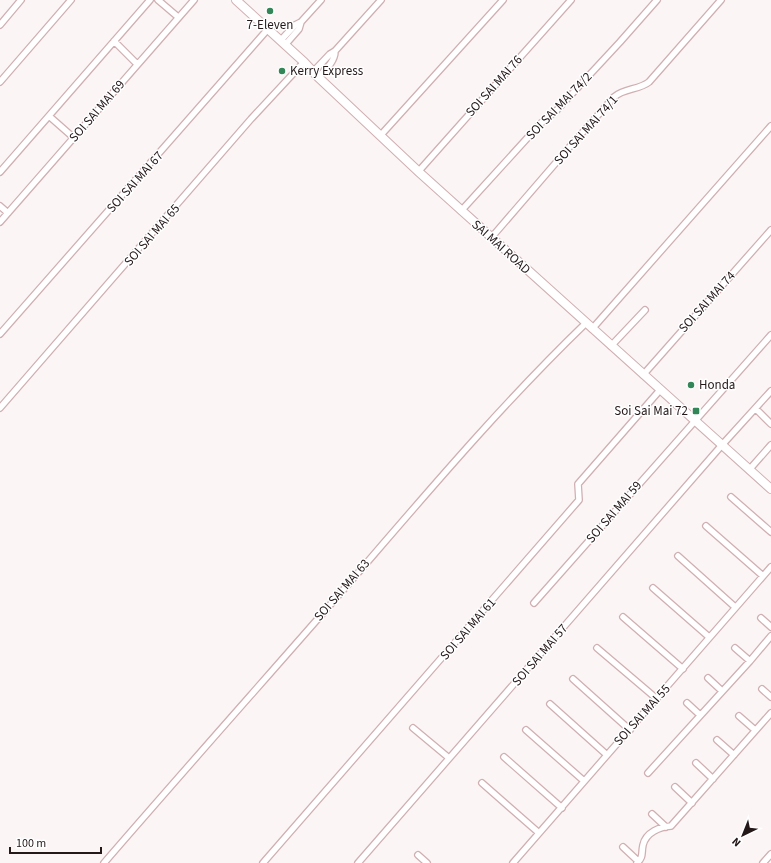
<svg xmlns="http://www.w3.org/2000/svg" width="771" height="863" font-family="'Source Sans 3',sans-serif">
<rect width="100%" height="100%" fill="#fcf5f5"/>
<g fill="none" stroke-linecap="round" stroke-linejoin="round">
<defs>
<path id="street" d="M 158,0 L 178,17
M 0,25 L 21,0
M 281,40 L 295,25 L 301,22 L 321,0
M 114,41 L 137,64
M 285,45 L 299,29 L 301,22
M 313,72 L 330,54 L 335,51 L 381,0
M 318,77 C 325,70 335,62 335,51
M 0,82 L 71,0
M 49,116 L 74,138
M 380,136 L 503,0
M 0,172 L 150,0
M 418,172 L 571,0
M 0,206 L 8,213
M 461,211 L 541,123 L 556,111 L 620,42 L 657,0
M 0,222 L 194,0
M 491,238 L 566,151 L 614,97 C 624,88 639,90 649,82 L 721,0
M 592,329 L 771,126
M 0,334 L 268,29
M 611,346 L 645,310
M 643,375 L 771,230
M 0,408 L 251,119 L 304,62
M 756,409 L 771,424
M 749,470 L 771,445
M 731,497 L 771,532
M 706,526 L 763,576
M 678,556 L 735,607
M 653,588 L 709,637
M 534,603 L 771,335
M 623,617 L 683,669
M 761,618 L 771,627
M 597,648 L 657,699
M 735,648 L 750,661
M 708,678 L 722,691
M 573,679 L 630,730
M 762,689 L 771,697
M 687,703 L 700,715
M 550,704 L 607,755
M 739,716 L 755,730
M 413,728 L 449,758
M 526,730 L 584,781
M 717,740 L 734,755
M 504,757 L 562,808
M 696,763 L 713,779
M 648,773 L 750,661 L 771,636
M 482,783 L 539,833
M 675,787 L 692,803
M 652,814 L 666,827
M 623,847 L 638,861
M 418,855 L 427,863
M 104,863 C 186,768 269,675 351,581 C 427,493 502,404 586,323
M 263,863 L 579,500 L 578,484 L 660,390
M 358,863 L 722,445 L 771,391
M 513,863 L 771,567
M 637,863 C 644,856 641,854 643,845 C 646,832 660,827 671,826 L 771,713
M 763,863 L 771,854"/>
<path id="secondary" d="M 236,0 L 304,62 L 318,77 L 420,173 L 771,489"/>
</defs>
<use href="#street" stroke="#d0afb2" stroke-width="8"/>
<use href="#secondary" stroke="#d0afb2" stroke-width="10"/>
<use href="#street" stroke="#fff" stroke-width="5.5"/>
<use href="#secondary" stroke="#fff" stroke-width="8"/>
</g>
<g fill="#338658" stroke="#fff" stroke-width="1.5">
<circle cx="270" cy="11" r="4"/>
<circle cx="282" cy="71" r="4"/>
<circle cx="691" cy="385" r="4"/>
<rect x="692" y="407" width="8" height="8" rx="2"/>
</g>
<g text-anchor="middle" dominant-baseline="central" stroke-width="3" stroke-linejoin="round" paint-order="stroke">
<g font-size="13" fill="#241819" stroke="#fff" text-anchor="start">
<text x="270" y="25" text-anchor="middle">7-Eleven</text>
<text x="290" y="71">Kerry Express</text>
<text x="699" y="385">Honda</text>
<text x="688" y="411" text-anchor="end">Soi Sai Mai 72</text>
</g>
<g font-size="13" fill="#241819" stroke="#fff">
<text transform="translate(494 86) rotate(-48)">SOI SAI MAI 76</text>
<text transform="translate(559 106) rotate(-46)">SOI SAI MAI 74/2</text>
<text transform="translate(97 111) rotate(-49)">SOI SAI MAI 69</text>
<text transform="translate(586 130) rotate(-48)">SOI SAI MAI 74/1</text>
<text transform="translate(135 182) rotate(-48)">SOI SAI MAI 67</text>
<text transform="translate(152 235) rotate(-49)">SOI SAI MAI 65</text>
<text transform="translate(501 247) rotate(42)">SAI MAI ROAD</text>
<text transform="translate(707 302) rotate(-48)">SOI SAI MAI 74</text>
<text transform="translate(614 512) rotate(-49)">SOI SAI MAI 59</text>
<text transform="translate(342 590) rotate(-49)">SOI SAI MAI 63</text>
<text transform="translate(468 629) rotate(-49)">SOI SAI MAI 61</text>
<text transform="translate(540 655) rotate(-49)">SOI SAI MAI 57</text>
<text transform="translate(642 715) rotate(-48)">SOI SAI MAI 55</text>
</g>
</g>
<g transform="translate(743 835) rotate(223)" stroke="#ffffff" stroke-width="3" paint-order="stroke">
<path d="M0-3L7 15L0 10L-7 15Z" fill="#241819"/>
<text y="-6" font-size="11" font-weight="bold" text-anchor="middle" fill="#241819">N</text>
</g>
<path d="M10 847v6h91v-6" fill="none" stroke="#241819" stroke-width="2"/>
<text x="16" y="847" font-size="12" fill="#241819" stroke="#ffffff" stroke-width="3" paint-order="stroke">100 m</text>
</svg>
